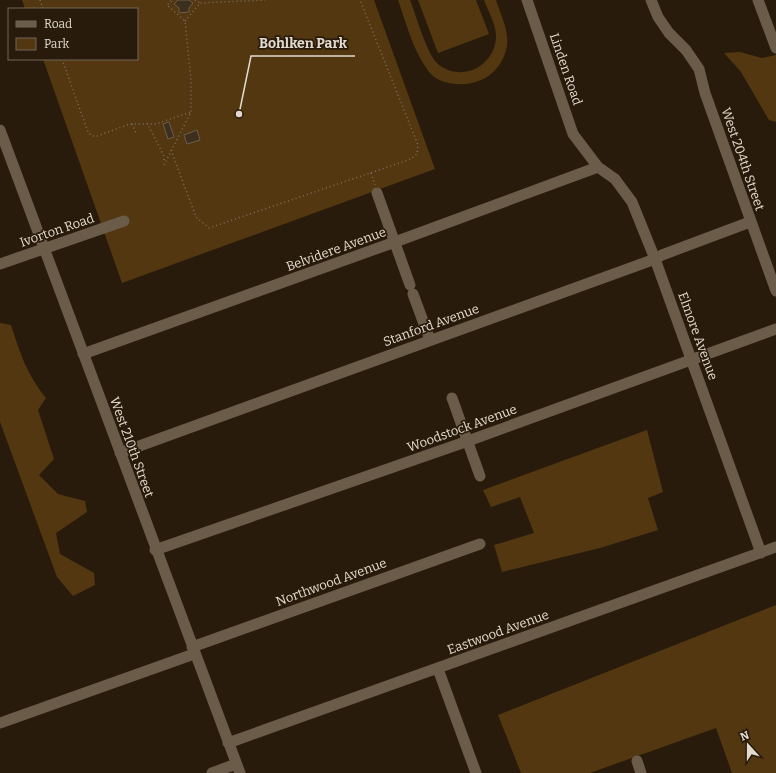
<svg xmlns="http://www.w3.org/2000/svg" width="776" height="773" font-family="Bitter,serif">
<rect width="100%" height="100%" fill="#281b0b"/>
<path fill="#523711" d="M 22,0 L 374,0 L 435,169 L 122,283 L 43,59 L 137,59 L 137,9 L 25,9 Z
M 398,0 L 410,0 C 416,15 427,55 438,64 C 461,83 494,67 496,38 C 497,26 488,11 484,0 L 496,0 C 501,16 511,34 506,50 C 499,77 474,88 449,83 C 443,82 436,79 432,75 C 414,55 407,25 398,0 Z
M 418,0 L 476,0 L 489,34 L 438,53 Z
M 740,52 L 762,58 L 776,55 L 776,122 L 769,120 L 741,72 L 724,53 Z
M 0,323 L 11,325 C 21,355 26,373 46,398 L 38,410 L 54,459 L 39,475 L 58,494 L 85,501 L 87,512 L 56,533 L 60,554 L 94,573 L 95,585 L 73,596 L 57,577 L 0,422 Z
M 647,430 L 663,492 L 648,498 L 658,530 L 600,548 L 502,572 L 494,545 L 534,533 L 520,497 L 491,507 L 483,490 Z
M 776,605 L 776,773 L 732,773 L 716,728 L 590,773 L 521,773 L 498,715 Z"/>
<path fill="#3d2f1e" stroke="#6d5d4b" d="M 178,0 L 189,0 L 193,3 L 189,8 L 189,12 L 179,13 L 179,8 L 174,4 Z
M 169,122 L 174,137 L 168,139 L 163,124 Z
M 197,130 L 200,140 L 187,144 L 184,135 Z"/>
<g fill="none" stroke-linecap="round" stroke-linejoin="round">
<path stroke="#7c7163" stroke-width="1.5" stroke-dasharray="1 3" stroke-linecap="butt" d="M 40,0 L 43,9
M 195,0 L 200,3
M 185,21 L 200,3 L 265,0
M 62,59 L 88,132 L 92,136 L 97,136 L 130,124 L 156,124 L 191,112
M 147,123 L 164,156 L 164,163
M 132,124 L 136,133
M 171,150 L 196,217 L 209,228 L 411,159 L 417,154 L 418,145 L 360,0
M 164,165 L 191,112 L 191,80 L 185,21 L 167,5 L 172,0
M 371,173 L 375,185"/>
<path stroke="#6b5b49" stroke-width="11" d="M 527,0 L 573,134 L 598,167 L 615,179 L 632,202 L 655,259 L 761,553
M 651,0 L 658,17 L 669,33 L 686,50 L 699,69 L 705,93 L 776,291
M 758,0 L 776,48
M 0,130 L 240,773
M 377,193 L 410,285
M 0,264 L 124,221
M 413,294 L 430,340
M 83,354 L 395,242 L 598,167
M 452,398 L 480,476
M 120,453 L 655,259 L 662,255 L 750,222
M 155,550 L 468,441 L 776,329
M 192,647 L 480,544
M 438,669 L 476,773
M 0,723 L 194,654
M 228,743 L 776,547
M 637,761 L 641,773
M 212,773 L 236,764"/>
</g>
<g text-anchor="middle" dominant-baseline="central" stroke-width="3.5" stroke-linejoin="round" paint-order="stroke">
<g font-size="13" fill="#e3dacf" stroke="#281b0b">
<text transform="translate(566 69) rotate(71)">Linden Road</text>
<text transform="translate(743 159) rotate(71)">West 204th Street</text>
<text transform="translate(57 230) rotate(-19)">Ivorton Road</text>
<text transform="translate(336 249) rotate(-20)">Belvidere Avenue</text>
<text transform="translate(431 325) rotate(-20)">Stanford Avenue</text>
<text transform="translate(698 336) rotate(70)">Elmore Avenue</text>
<text transform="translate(462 428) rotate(-20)">Woodstock Avenue</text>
<text transform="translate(132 447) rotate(70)">West 210th Street</text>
<text transform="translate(331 582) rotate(-20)">Northwood Avenue</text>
<text transform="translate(498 632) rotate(-20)">Eastwood Avenue</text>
</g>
</g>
<path fill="none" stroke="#e3dacf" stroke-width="1.5" d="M239 114L251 56H355"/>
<circle fill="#e3dacf" stroke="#281b0b" stroke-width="1.5" cx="239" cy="114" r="4"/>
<g font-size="14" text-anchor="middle" font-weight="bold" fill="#e3dacf" stroke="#281b0b" stroke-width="3.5" stroke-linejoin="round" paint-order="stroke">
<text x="303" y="48">Bohlken Park</text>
</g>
<rect x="8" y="8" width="130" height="52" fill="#281b0b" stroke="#736759"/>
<rect x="16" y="21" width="20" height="6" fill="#6b5b49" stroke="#736759"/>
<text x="44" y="28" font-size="12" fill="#e3dacf">Road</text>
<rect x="16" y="38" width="20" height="12" fill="#523711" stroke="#736759"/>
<text x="44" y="48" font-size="12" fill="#e3dacf">Park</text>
<g transform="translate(748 745) rotate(339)" stroke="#281b0b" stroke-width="3" paint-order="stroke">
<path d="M0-3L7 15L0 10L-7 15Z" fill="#e3dacf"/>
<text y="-6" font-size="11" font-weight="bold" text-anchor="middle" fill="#e3dacf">N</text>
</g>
</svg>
